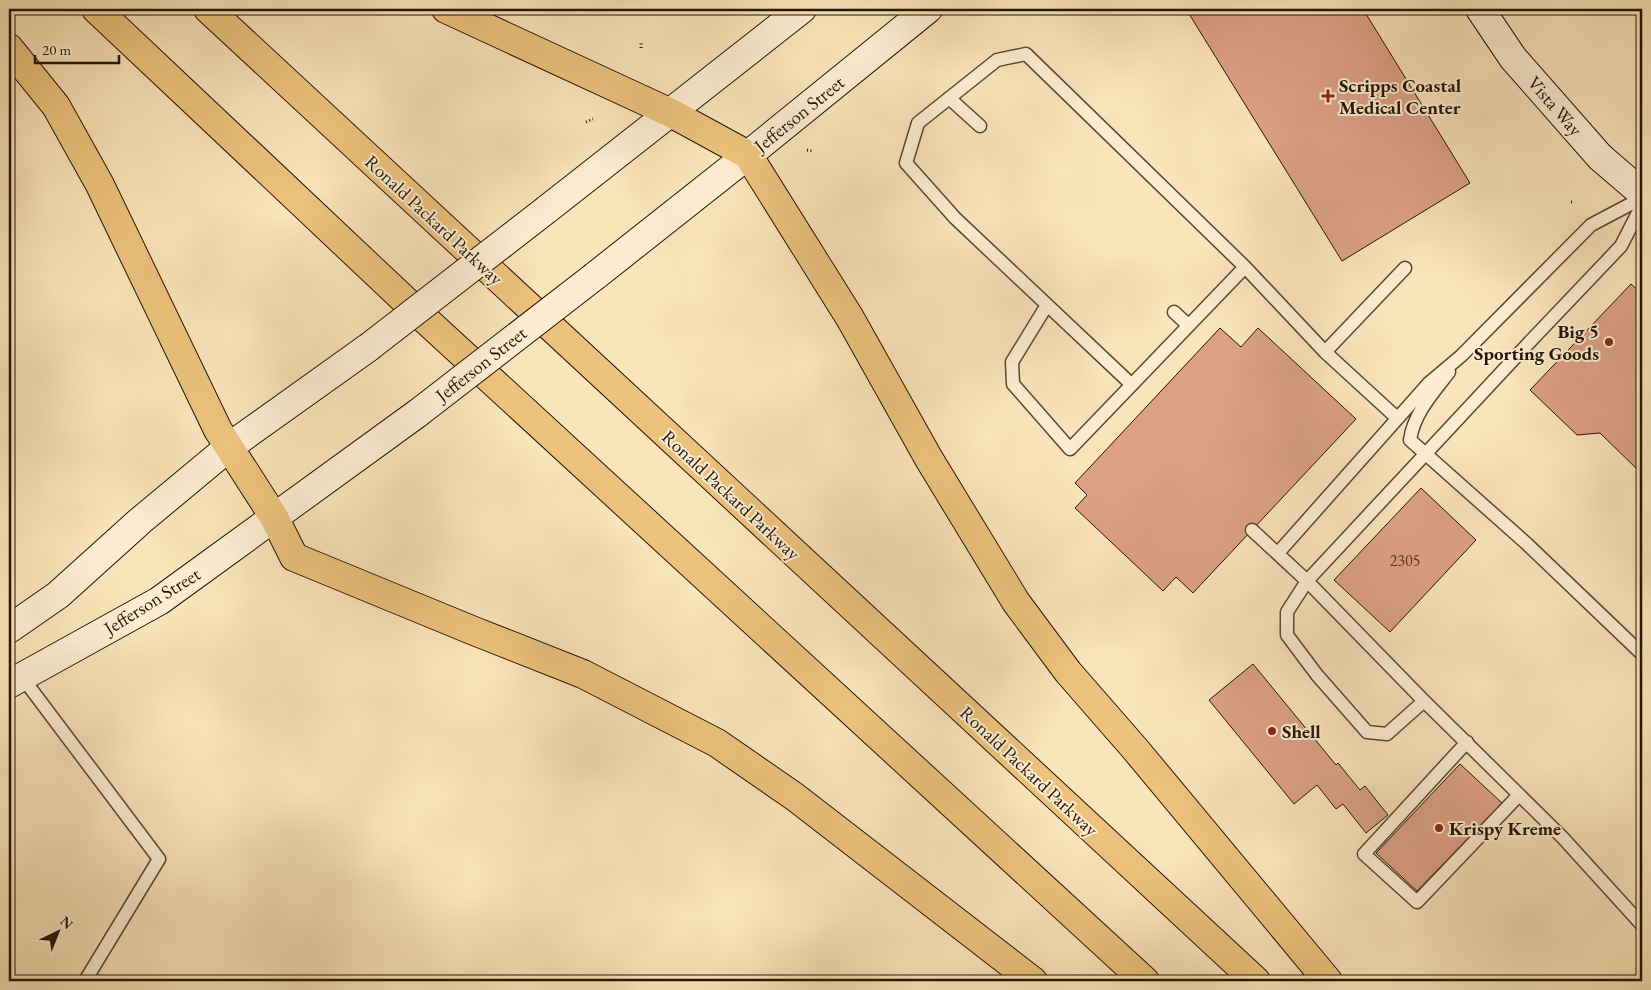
<svg xmlns="http://www.w3.org/2000/svg" width="1651" height="990" font-family="'EB Garamond',serif">
<rect width="100%" height="100%" fill="#fae4b9"/>
<filter id="stains"><feTurbulence type="fractalNoise" baseFrequency=".004" numOctaves="4"/><feColorMatrix values="0 0 0 0 .2 0 0 0 0 .09 0 0 0 0 .02 0 0 0 .5 -.17"/></filter>
<radialGradient id="worn" r=".72"><stop offset=".6" stop-color="#630" stop-opacity="0"/><stop offset="1" stop-color="#630" stop-opacity=".3"/></radialGradient>
<path fill="#dba086" stroke="#241406" d="M 1186,9 L 1363,9 L 1470,183 L 1342,261 Z
M 1631,284 L 1642,294 L 1642,474 L 1600,433 L 1577,435 L 1530,390 Z
M 1220,328 L 1241,347 L 1258,328 L 1356,419 L 1193,593 L 1176,577 L 1163,591 L 1075,508 L 1087,495 L 1075,483 Z
M 1421,488 L 1476,540 L 1390,632 L 1334,580 Z
M 1253,664 L 1336,765 L 1338,763 L 1360,790 L 1365,786 L 1388,815 L 1366,833 L 1343,804 L 1336,809 L 1317,785 L 1294,804 L 1209,700 Z
M 1460,764 L 1502,803 L 1417,891 L 1376,853 Z"/>
<g fill="none" stroke-linecap="round" stroke-linejoin="round">
<defs>
<path id="service" d="M 949,98 L 980,126
M 1047,305 L 1012,362 L 1013,384 L 1070,449 L 1245,267
M 1174,312 L 1188,325
M 1325,352 L 1405,268
M 1449,372 C 1433,393 1414,413 1410,440 L 1527,544 L 1642,654
M 1131,384 L 955,218 L 906,163 L 918,123 L 997,60 L 1026,54 L 1245,267 L 1325,352 L 1397,418
M 1252,530 L 1307,581 L 1424,701 L 1563,838 L 1642,925
M 1278,553 L 1429,383 L 1461,356 L 1591,225 L 1642,198
M 22,677 L 159,859 L 85,981
M 1424,701 L 1387,734 L 1367,732 L 1317,675 L 1287,635 L 1287,612 L 1307,581 L 1525,347 L 1621,246 L 1642,205
M 1467,742 L 1364,854 L 1417,902 L 1519,795"/>
<path id="secondary" d="M 1480,9 L 1513,58 L 1600,157 L 1642,193
M 546,210 L 802,9
M 595,276 L 748,155 L 928,9
M 9,629 L 58,595 L 140,521 L 229,447 L 369,347
M 9,684 L 159,601 L 418,413"/>
<path id="motorway" d="M 96,9 L 429,323 L 1145,981
M 208,9 L 1256,981
M 446,9 L 671,113 L 748,155 L 850,318 L 929,459 L 1016,602 L 1068,672 L 1136,750 L 1328,981
M 9,48 L 56,106 L 100,185 L 218,430 L 274,517 L 294,557 L 474,631 L 583,674 L 717,743 L 795,797 L 1033,981"/>
</defs>
<use href="#service" stroke="#5a4833" stroke-width="15"/>
<use href="#secondary" stroke="#241406" stroke-width="30"/>
<use href="#motorway" stroke="#241406" stroke-width="30"/>
<path stroke="#241406" stroke-width="3" stroke-dasharray="1 2.5" stroke-linecap="butt" d="M 641,48 L 641,43
M 586,122 L 593,119
M 807,150 L 812,151
M 1571,202 L 1574,202"/>
<use href="#service" stroke="#fcedd2" stroke-width="12"/>
<use href="#secondary" stroke="#fcedd2" stroke-width="28"/>
<use href="#motorway" stroke="#edc27c" stroke-width="28"/>
<defs>
<path id="secondary-bridge" d="M 369,347 L 546,210
M 418,413 L 595,276"/>
</defs>
<use href="#secondary-bridge" stroke="#241406" stroke-width="30" stroke-linecap="butt"/>
<use href="#secondary-bridge" stroke="#fcedd2" stroke-width="28"/>
</g>
<g fill="#8f2418" stroke="#fcedd2" stroke-width="2">
<path d="M1325.5 88.5h5v5h5v5h-5v5h-5v-5h-5v-5h5z"/>
<circle cx="1609" cy="342" r="5"/>
<circle cx="1272" cy="731" r="5"/>
<circle cx="1439" cy="828" r="5"/>
</g>
<g text-anchor="middle" dominant-baseline="central" stroke-width="4" stroke-linejoin="round" paint-order="stroke">
<g font-size="16" fill="#523726">
<text x="1405" y="560">2305</text>
</g>
<g font-size="19" font-weight="bold" fill="#241406" stroke="#fcedd2" text-anchor="start">
<text x="1339" y="85">Scripps Coastal<tspan x="1339" dy="22">Medical Center</tspan></text>
<text x="1599" y="331" text-anchor="end">Big 5<tspan x="1599" dy="22">Sporting Goods</tspan></text>
<text x="1282" y="731">Shell</text>
<text x="1449" y="828">Krispy Kreme</text>
</g>
<g font-size="19" fill="#241406" stroke="#fcedd2">
<text transform="translate(1555 106) rotate(49)">Vista Way</text>
<text transform="translate(799 114) rotate(-39)">Jefferson Street</text>
<text transform="translate(434 220) rotate(43)">Ronald Packard Parkway</text>
<text transform="translate(481 364) rotate(-38)">Jefferson Street</text>
<text transform="translate(731 495) rotate(43)">Ronald Packard Parkway</text>
<text transform="translate(152 601) rotate(-32)">Jefferson Street</text>
<text transform="translate(1029 771) rotate(43)">Ronald Packard Parkway</text>
</g>
</g>
<rect width="1651" height="990" fill="none" stroke="#fae4b9" stroke-width="30"/>
<rect x="10" y="10" width="1631" height="970" fill="none" stroke="#241406" stroke-width="2.5"/>
<rect x="15" y="15" width="1621" height="960" fill="none" stroke="#241406"/>
<g transform="translate(58 932) rotate(43)" stroke="#fcedd2" stroke-width="4" paint-order="stroke">
<path d="M0-4L9 19L0 12L-9 19Z" fill="#241406"/>
<text y="-8" font-size="14" font-weight="bold" text-anchor="middle" fill="#241406">N</text>
</g>
<path d="M35 55v8h84v-8" fill="none" stroke="#241406" stroke-width="2.5"/>
<text x="42" y="55" font-size="15" fill="#241406" stroke="#fcedd2" stroke-width="4" paint-order="stroke">20 m</text>
<rect width="100%" height="100%" filter="url(#stains)"/>
<rect width="100%" height="100%" fill="url(#worn)"/>
</svg>
